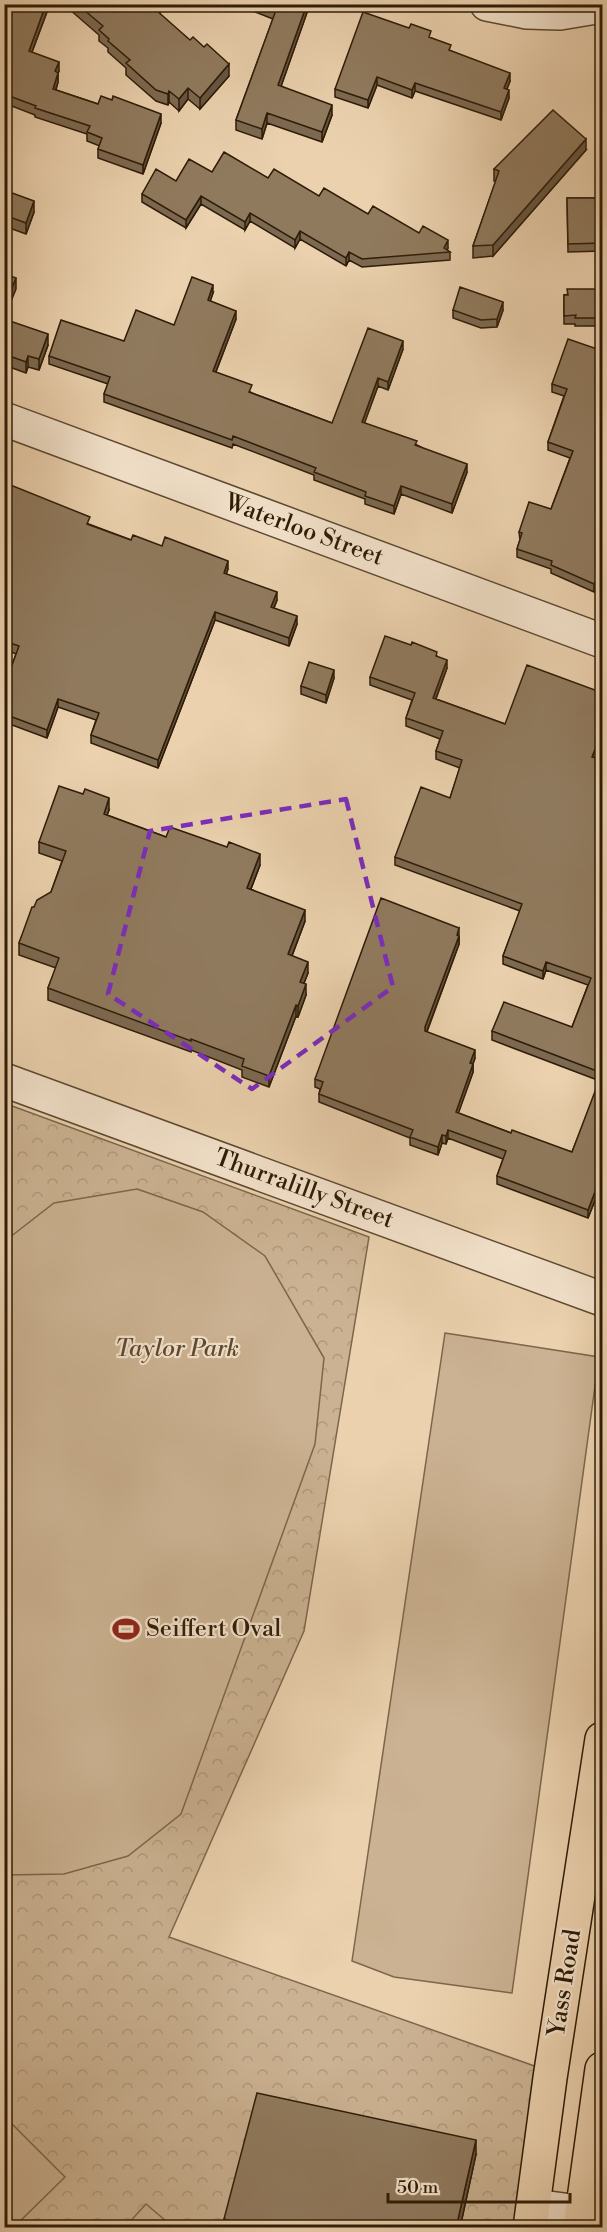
<svg xmlns="http://www.w3.org/2000/svg" width="607" height="2232" font-family="'Libre Bodoni',serif">
<defs>
<pattern id="park-crowns" width="20" height="18" patternUnits="userSpaceOnUse" patternTransform="scale(1.5)"><rect width="20" height="18" fill="#cbb292"/><path d="M2 6a3 3 0 1 1 6 0M12 15a3 3 0 1 1 6 0" fill="none" stroke="#af987c"/></pattern>
</defs>
<rect width="100%" height="100%" fill="#ebd1ae"/>
<filter id="stains"><feTurbulence type="fractalNoise" baseFrequency=".00333" numOctaves="4"/><feColorMatrix values="0 0 0 0 .2 0 0 0 0 .09 0 0 0 0 .02 0 0 0 .5 -.17"/></filter>
<radialGradient id="worn" r=".72"><stop offset=".6" stop-color="#630" stop-opacity="0"/><stop offset="1" stop-color="#630" stop-opacity=".3"/></radialGradient>
<path fill="url(#park-crowns)" stroke="#7c674c" stroke-width="1.5" d="M 4,1103 L 369,1237 L 304,1631 L 169,1937 L 543,2069 L 519,2227 L 5,2227 Z"/>
<path fill="#cbb292" stroke="#7c674c" stroke-width="1.5" d="M 137,1189 L 203,1212 L 265,1256 L 324,1358 L 315,1444 L 181,1814 L 128,1856 L 64,1874 L 5,1875 L 5,1241 L 54,1203 Z
M 445,1333 L 599,1357 L 512,1993 L 394,1977 L 352,1961 Z
M 4,2116 L 65,2177 L 14,2227 L 5,2227 Z
M 146,2204 L 173,2227 L 125,2227 Z"/>
<g fill="none" stroke-linecap="round" stroke-linejoin="round">
<defs>
<path id="minor" d="M 487,4 L 527,12 L 560,13 L 602,6
M 4,419 L 602,641
M 4,1080 L 602,1299
M 534,2206 L 602,2215"/>
<path id="major" d="M 530,2228 L 550,2078 L 602,1739
M 580,2228 L 602,2069"/>
</defs>
<use href="#minor" stroke="#5d4931" stroke-width="36"/>
<use href="#major" stroke="#2e1c07" stroke-width="36"/>
<use href="#minor" stroke="#f2e1ca" stroke-width="33"/>
<use href="#major" stroke="#ebd1ae" stroke-width="33"/>
</g>
<path fill="#7c6951" stroke="#2e1c07" stroke-width="1.5" d="M 48,4 L 48,9 L 32,52 L 59,71 L 58,73 L 58,82 L 56,90 L 98,104 L 161,123 L 143,174 L 98,158 L 98,149 L 100,146 L 87,141 L 87,134 L 35,117 L 35,115 L 4,103 L 4,16 Z
M 58,4 L 160,4 L 160,14 L 229,76 L 200,109 L 188,99 L 179,111 L 169,102 L 168,105 L 156,101 L 126,75 L 126,68 L 108,52 L 108,48 L 99,41 L 99,35 L 69,9 L 59,11 Z
M 235,4 L 310,4 L 281,86 L 332,115 L 322,142 L 267,123 L 262,139 L 236,130 L 236,120 L 273,19 Z
M 431,38 L 451,51 L 510,81 L 507,89 L 509,98 L 501,120 L 415,91 L 412,98 L 377,85 L 368,108 L 335,97 L 335,89 Z
M 586,150 L 493,256 L 473,258 L 473,246 L 496,181 L 494,181 L 494,169 Z
M 212,172 L 268,178 L 368,214 L 419,233 L 448,248 L 447,250 L 450,252 L 450,260 L 362,267 L 349,260 L 346,266 L 300,239 L 295,248 L 250,221 L 245,230 L 201,204 L 186,228 L 142,202 L 142,194 L 176,181 Z
M 4,190 L 34,212 L 26,234 L 4,226 Z
M 567,198 L 603,198 L 603,251 L 568,252 Z
M 603,289 L 603,326 L 575,326 L 575,324 L 564,324 L 564,295 Z
M 213,293 L 210,301 L 236,319 L 216,372 L 252,393 L 332,423 L 403,349 L 388,390 L 378,386 L 364,423 L 417,445 L 467,472 L 452,513 L 401,494 L 394,514 L 365,504 L 365,499 L 314,480 L 314,475 L 233,444 L 232,448 L 104,402 L 104,394 L 108,384 L 49,364 L 49,356 L 124,341 L 174,325 Z
M 453,310 L 503,310 L 497,327 L 481,328 L 453,318 Z
M 4,319 L 48,345 L 39,370 L 28,367 L 26,373 L 4,365 Z
M 603,351 L 603,574 L 594,592 L 551,573 L 551,569 L 517,557 L 517,549 L 520,540 L 519,532 L 551,509 L 570,458 L 548,450 L 548,442 L 564,396 L 552,392 L 552,384 Z
M 4,492 L 131,540 L 228,569 L 226,574 L 277,600 L 274,608 L 297,624 L 289,646 L 215,620 L 158,768 L 91,743 L 91,735 L 96,720 L 58,707 L 47,738 L 4,722 L 4,687 L 16,654 L 4,649 Z
M 437,656 L 447,668 L 436,699 L 505,724 L 603,693 L 603,737 L 595,758 L 603,760 L 603,1180 L 588,1218 L 497,1184 L 497,1176 L 503,1159 L 448,1138 L 446,1144 L 442,1143 L 438,1155 L 410,1145 L 410,1138 L 319,1102 L 319,1094 L 320,1089 L 315,1087 L 315,1079 L 459,928 L 459,944 L 427,1032 L 475,1058 L 473,1064 L 473,1072 L 458,1113 L 511,1133 L 572,1152 L 600,1081 L 492,1040 L 492,1031 L 572,1027 L 588,985 L 546,970 L 543,979 L 503,964 L 503,956 L 520,911 L 395,865 L 395,857 L 450,798 L 460,768 L 436,759 L 436,751 L 440,739 L 406,726 L 406,718 L 412,700 L 370,685 L 370,677 Z
M 334,678 L 326,703 L 301,694 L 301,686 Z
M 109,810 L 107,815 L 166,837 L 260,865 L 251,889 L 305,921 L 292,956 L 308,973 L 304,983 L 306,995 L 298,1017 L 296,1016 L 269,1087 L 242,1077 L 242,1070 L 191,1050 L 191,1052 L 48,1000 L 48,988 L 56,968 L 19,955 L 19,943 L 34,907 L 51,892 L 62,861 L 39,853 L 39,842 Z
M 476,2154 L 460,2228 L 224,2228 L 224,2219 Z"/>
<path fill="#655542" stroke="#2e1c07" stroke-width="1.5" d="M 46,4 L 48,4 L 48,9 L 29,60 L 29,51 Z
M 59,4 L 69,4 L 69,9 L 59,11 Z
M 307,4 L 310,4 L 278,95 L 278,85 Z
M 160,5 L 160,17 L 156,10 Z
M 59,62 L 59,71 L 55,80 L 55,71 Z
M 229,64 L 229,76 L 200,109 L 200,98 Z
M 58,73 L 58,82 L 53,98 L 53,89 Z
M 510,73 L 510,81 L 504,96 L 504,88 Z
M 377,77 L 377,85 L 368,108 L 368,100 Z
M 415,83 L 415,91 L 412,98 L 412,90 Z
M 188,88 L 188,99 L 179,111 L 179,99 Z
M 509,90 L 509,98 L 501,120 L 501,112 Z
M 169,91 L 169,102 L 168,105 L 168,94 Z
M 332,105 L 332,115 L 322,142 L 322,132 Z
M 267,113 L 267,123 L 262,139 L 262,129 Z
M 161,114 L 161,123 L 143,174 L 143,165 Z
M 586,139 L 586,150 L 493,256 L 493,245 Z
M 201,196 L 201,204 L 186,228 L 186,220 Z
M 34,201 L 34,212 L 26,234 L 26,223 Z
M 250,213 L 250,221 L 245,230 L 245,222 Z
M 300,231 L 300,239 L 295,248 L 295,240 Z
M 448,240 L 448,248 L 446,252 L 444,248 Z
M 349,252 L 349,260 L 346,266 L 346,258 Z
M 16,278 L 16,289 L 4,318 L 4,307 Z
M 213,285 L 213,293 L 208,308 L 208,300 Z
M 503,302 L 503,310 L 497,327 L 497,319 Z
M 236,311 L 236,319 L 213,379 L 213,371 Z
M 48,334 L 48,345 L 39,370 L 39,359 Z
M 403,341 L 403,349 L 388,390 L 388,382 Z
M 28,356 L 28,367 L 26,373 L 26,362 Z
M 378,378 L 378,386 L 362,430 L 362,422 Z
M 467,464 L 467,472 L 452,513 L 452,504 Z
M 401,486 L 401,494 L 394,514 L 394,506 Z
M 228,561 L 228,569 L 224,581 L 224,573 Z
M 603,566 L 603,574 L 594,592 L 594,584 Z
M 277,592 L 277,600 L 271,615 L 271,607 Z
M 215,612 L 215,620 L 158,768 L 158,760 Z
M 297,616 L 297,624 L 289,646 L 289,638 Z
M 447,660 L 447,668 L 433,706 L 433,698 Z
M 334,670 L 334,678 L 326,703 L 326,695 Z
M 58,699 L 58,707 L 47,738 L 47,730 Z
M 603,729 L 603,737 L 592,765 L 592,757 Z
M 109,798 L 109,810 L 104,825 L 104,814 Z
M 260,854 L 260,865 L 247,899 L 247,888 Z
M 305,910 L 305,921 L 288,966 L 288,954 Z
M 459,936 L 459,944 L 425,1036 L 425,1027 Z
M 308,962 L 308,973 L 300,993 L 300,982 Z
M 546,962 L 546,970 L 543,979 L 543,971 Z
M 306,984 L 306,995 L 298,1017 L 298,1006 Z
M 296,1005 L 296,1016 L 269,1087 L 269,1076 Z
M 475,1050 L 475,1058 L 470,1071 L 470,1063 Z
M 473,1064 L 473,1072 L 456,1120 L 456,1112 Z
M 448,1130 L 448,1138 L 446,1144 L 446,1136 Z
M 442,1135 L 442,1143 L 438,1155 L 438,1147 Z
M 603,1171 L 603,1180 L 588,1218 L 588,1210 Z
M 476,2140 L 476,2154 L 460,2228 L 456,2228 Z"/>
<path fill="#907a5e" stroke="#2e1c07" stroke-width="1.5" d="M 9,4 L 46,4 L 29,51 L 59,62 L 55,71 L 58,73 L 53,89 L 98,104 L 101,96 L 112,100 L 113,96 L 161,114 L 143,165 L 98,149 L 102,138 L 87,132 L 90,126 L 35,108 L 36,106 L 4,94 L 4,16 Z
M 77,4 L 160,4 L 160,5 L 156,10 L 190,40 L 193,37 L 204,47 L 207,44 L 229,64 L 200,98 L 188,88 L 179,99 L 169,91 L 168,94 L 156,90 L 126,63 L 130,60 L 108,41 L 109,39 L 99,30 L 103,26 Z
M 260,4 L 307,4 L 278,85 L 332,105 L 322,132 L 267,113 L 262,129 L 236,120 L 276,10 Z
M 363,12 L 409,28 L 411,24 L 431,31 L 429,37 L 451,45 L 449,50 L 510,73 L 504,88 L 509,90 L 501,112 L 415,83 L 412,90 L 377,77 L 368,100 L 335,89 Z
M 553,110 L 586,139 L 493,245 L 473,246 L 499,171 L 494,169 Z
M 224,152 L 268,178 L 274,169 L 319,196 L 324,188 L 368,214 L 373,206 L 419,233 L 423,226 L 448,240 L 444,248 L 450,252 L 362,259 L 349,252 L 346,258 L 300,231 L 295,240 L 250,213 L 245,222 L 201,196 L 186,220 L 142,194 L 156,169 L 176,181 L 189,159 L 212,172 Z
M 4,190 L 34,201 L 26,223 L 4,215 Z
M 567,198 L 603,198 L 603,243 L 568,244 Z
M 4,274 L 16,278 L 4,307 Z
M 192,277 L 213,285 L 208,300 L 236,311 L 213,371 L 252,385 L 249,392 L 332,423 L 368,328 L 403,341 L 388,382 L 378,378 L 362,422 L 417,441 L 415,445 L 467,464 L 452,504 L 401,486 L 394,506 L 365,496 L 366,492 L 314,472 L 316,468 L 233,436 L 232,440 L 104,394 L 110,377 L 49,356 L 61,320 L 124,341 L 136,310 L 174,325 Z
M 460,287 L 503,302 L 497,319 L 481,320 L 453,310 Z
M 567,289 L 603,289 L 603,318 L 575,318 L 576,315 L 564,316 L 564,295 L 568,295 Z
M 4,319 L 48,334 L 39,359 L 28,356 L 26,362 L 4,354 Z
M 568,339 L 603,351 L 603,566 L 594,584 L 551,565 L 552,561 L 517,549 L 522,533 L 519,532 L 529,502 L 551,509 L 573,451 L 548,442 L 567,389 L 552,384 Z
M 8,484 L 90,517 L 87,524 L 131,540 L 133,535 L 162,546 L 165,537 L 228,561 L 224,573 L 277,592 L 271,607 L 297,616 L 289,638 L 215,612 L 158,760 L 91,735 L 99,713 L 58,699 L 47,730 L 4,714 L 4,687 L 19,646 L 4,641 L 4,492 Z
M 385,636 L 411,645 L 412,642 L 437,652 L 436,656 L 447,660 L 433,698 L 505,724 L 527,665 L 603,693 L 603,729 L 592,757 L 603,760 L 603,1171 L 588,1210 L 497,1176 L 506,1151 L 448,1130 L 446,1136 L 442,1135 L 438,1147 L 410,1137 L 413,1130 L 319,1094 L 323,1082 L 315,1079 L 381,898 L 459,928 L 457,935 L 459,936 L 425,1027 L 425,1031 L 475,1050 L 470,1063 L 473,1064 L 456,1112 L 511,1133 L 512,1130 L 572,1152 L 602,1073 L 492,1031 L 504,1002 L 572,1027 L 591,978 L 546,962 L 543,971 L 503,956 L 522,904 L 395,857 L 421,787 L 450,798 L 462,760 L 436,751 L 443,731 L 406,718 L 415,693 L 370,677 Z
M 309,662 L 334,670 L 326,695 L 301,686 Z
M 59,786 L 83,794 L 85,789 L 109,798 L 104,814 L 166,837 L 170,827 L 227,847 L 229,842 L 260,854 L 247,888 L 305,910 L 288,954 L 308,962 L 300,982 L 306,984 L 298,1006 L 296,1005 L 269,1076 L 242,1066 L 244,1059 L 191,1039 L 191,1041 L 48,988 L 59,958 L 19,943 L 32,907 L 34,907 L 37,900 L 51,892 L 66,851 L 39,842 Z
M 257,2093 L 476,2140 L 456,2228 L 258,2228 L 224,2219 Z"/>
<path fill="none" stroke="#7b2cbf" stroke-width="4.5" stroke-dasharray="12 8" stroke-linejoin="round" d="M 346,799 L 393,987 L 252,1089 L 108,994 L 150,831 Z"/>
<defs>
<symbol id="stadium-bare" viewBox="-9 -9 18 18"><path d="M0-5a6.5 5 0 1 0 0 10a6.5 5 0 1 0 0-10ZM-3.5-1.8h7v3.6h-7Z" fill="#8f2418" stroke="#f2e1ca" stroke-width="2.5" paint-order="stroke"/></symbol>
</defs>
<g fill-rule="evenodd">
<use href="#stadium-bare" x="107" y="1610" width="38" height="38"/>
</g>
<g text-anchor="middle" dominant-baseline="central" stroke-width="4.5" stroke-linejoin="round" paint-order="stroke">
<g font-size="24" fill="#2e1c07" stroke="#f2e1ca">
<text transform="translate(304 530) rotate(20)">Waterloo Street</text>
<text transform="translate(304 1189) rotate(20)">Thurralilly Street</text>
<text transform="translate(565 1983) rotate(-81)">Yass Road</text>
</g>
<g font-size="24" font-style="italic" fill="#5d4931" stroke="#f2e1ca">
<text x="177" y="1349">Taylor Park</text>
</g>
<g font-size="24" fill="#2e1c07" stroke="#f2e1ca" text-anchor="start">
<text x="146" y="1629">Seiffert Oval</text>
</g>
</g>
<rect width="607" height="2232" fill="none" stroke="#ebd1ae" stroke-width="24"/>
<rect x="6" y="6" width="595" height="2220" fill="none" stroke="#2e1c07" stroke-width="3"/>
<rect x="12" y="12" width="583" height="2208" fill="none" stroke="#2e1c07" stroke-width="1.5"/>
<path d="M388 2193v9h182v-9" fill="none" stroke="#2e1c07" stroke-width="3"/>
<text x="397" y="2193" font-size="18" fill="#2e1c07" stroke="#f2e1ca" stroke-width="4.5" paint-order="stroke">50 m</text>
<rect width="100%" height="100%" filter="url(#stains)"/>
<rect width="100%" height="100%" fill="url(#worn)"/>
</svg>
